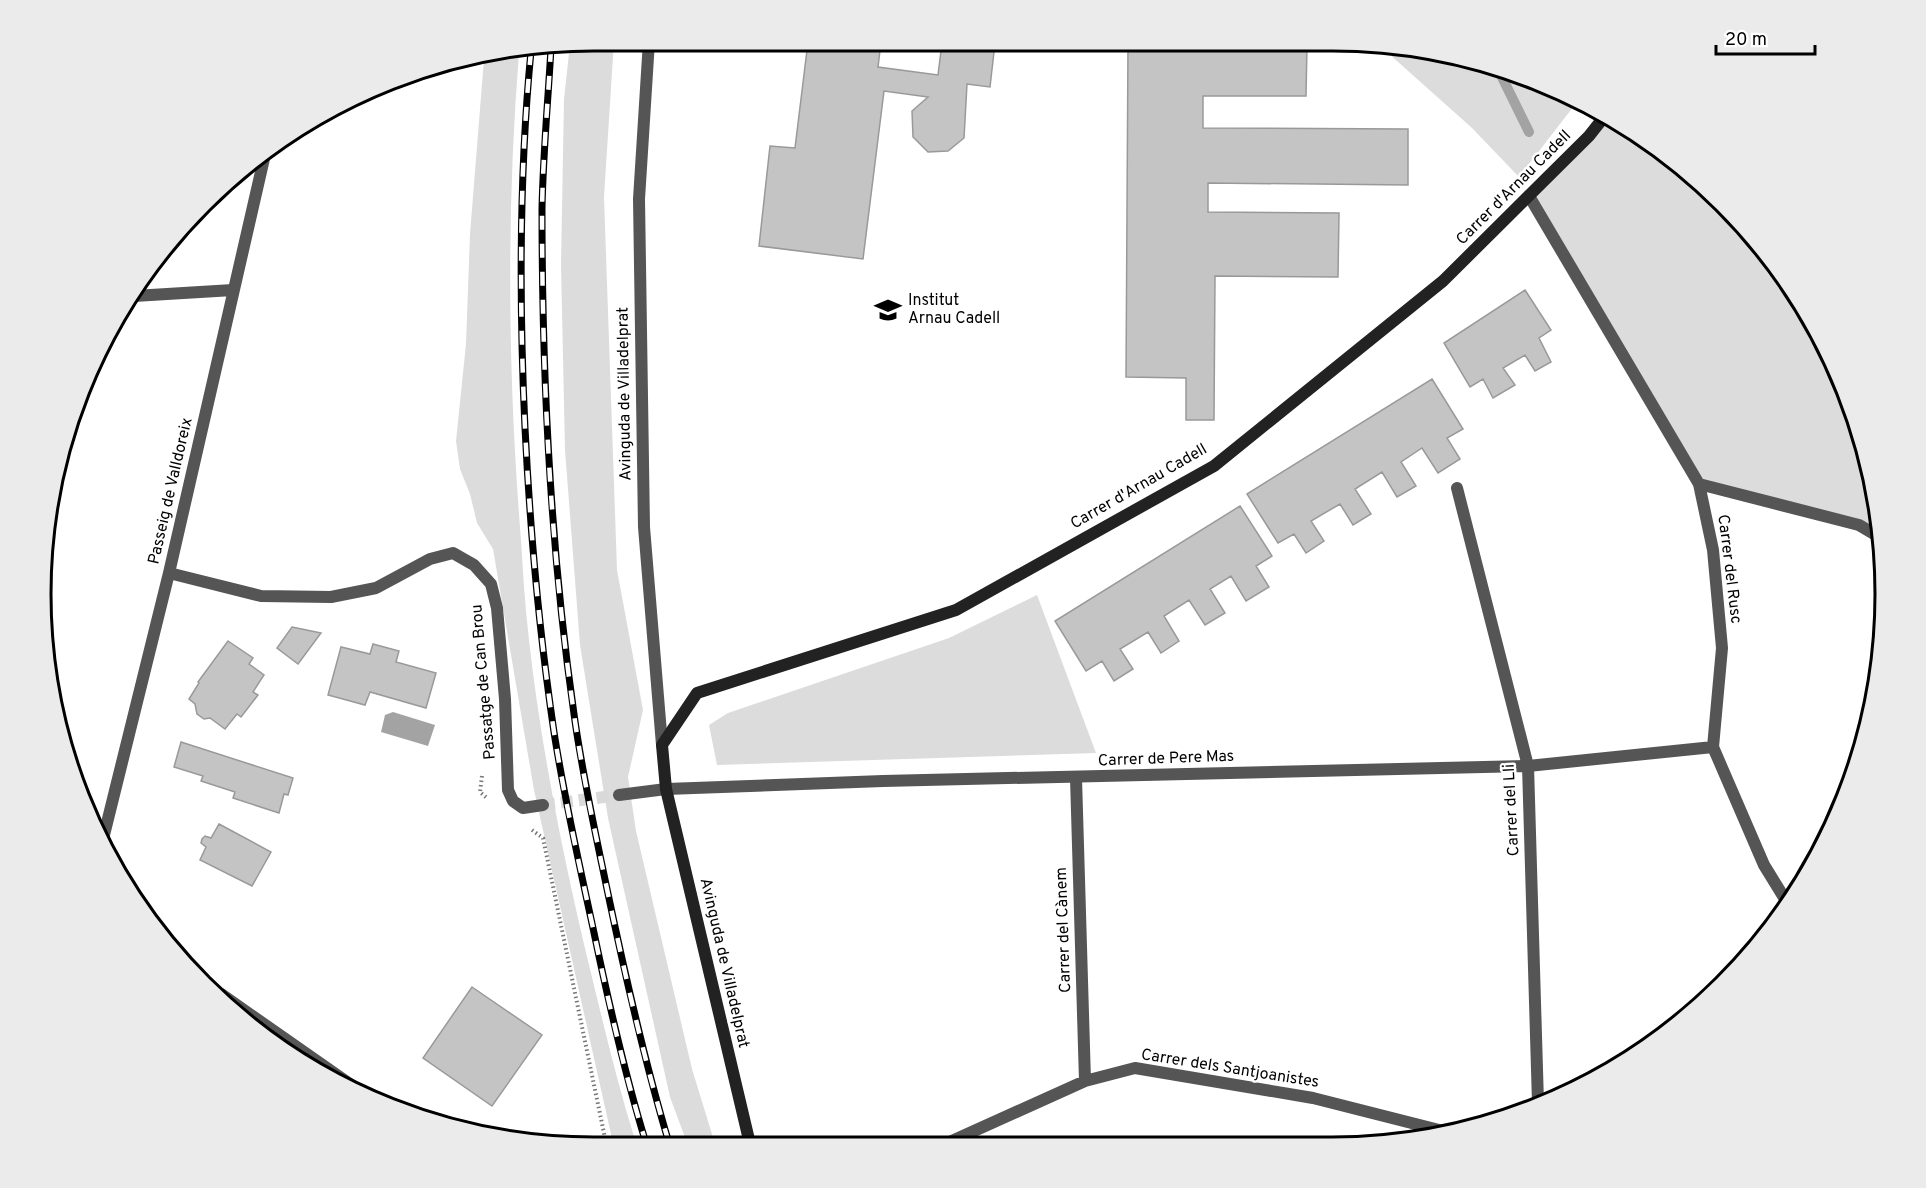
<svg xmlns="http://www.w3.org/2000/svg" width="1926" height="1188" font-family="Overpass,sans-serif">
<rect width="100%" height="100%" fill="#fff"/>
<path fill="#dcdcdc" d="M 594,41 L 614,41 L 604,197 L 617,570 L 643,710 L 628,777 L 636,831 L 692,1069 L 715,1144 L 687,1143 L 670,1097 L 608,818 L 580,645 L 565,450 L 561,265 L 564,99 L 570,44 Z
M 1379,45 L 1404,45 L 1543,83 L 1577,102 L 1519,177 L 1472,128 Z
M 519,53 C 506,215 508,378 521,540 C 523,573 525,607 529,640 C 541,747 563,856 588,961 C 603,1022 617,1083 636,1143 L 613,1143 L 534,790 L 493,549 L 477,523 L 470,494 L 460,469 L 456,441 L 466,344 L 470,234 L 484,59 Z
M 1604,117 L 1669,155 L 1748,229 L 1811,317 L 1856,416 L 1881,521 L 1881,538 L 1699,484 L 1529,196 Z
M 1037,595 L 1096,753 L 717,765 L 709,725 L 728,713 L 949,638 Z
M 1869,724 L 1867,737 L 1859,757 C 1857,744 1859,733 1869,724 Z"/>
<path fill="#a3a3a3" d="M 393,712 L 435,725 L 428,746 L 381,732 L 385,715 Z"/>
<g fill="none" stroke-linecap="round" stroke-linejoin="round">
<path stroke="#a3a3a3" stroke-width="10" d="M 1499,71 L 1529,132"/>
</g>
<path fill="#c4c4c4" stroke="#999" stroke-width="1.5" d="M 808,42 L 881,42 L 878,67 L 938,75 L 942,43 L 995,43 L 990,87 L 967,84 L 964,138 L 948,151 L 928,152 L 913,137 L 912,111 L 928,97 L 884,91 L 863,259 L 759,246 L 770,146 L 795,148 Z
M 1128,44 L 1307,45 L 1306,96 L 1203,96 L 1203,128 L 1408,129 L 1408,185 L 1208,183 L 1208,212 L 1339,213 L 1338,277 L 1215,276 L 1214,420 L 1186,420 L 1186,378 L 1126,377 Z
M 1525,290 L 1551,330 L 1539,338 L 1551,362 L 1535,371 L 1525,355 L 1503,368 L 1515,385 L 1493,398 L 1483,379 L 1470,387 L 1444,343 Z
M 1432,379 L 1463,429 L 1447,438 L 1460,459 L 1438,473 L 1422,448 L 1401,462 L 1416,486 L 1397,497 L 1382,472 L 1355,489 L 1371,514 L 1353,525 L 1340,504 L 1311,521 L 1324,541 L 1306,553 L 1294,534 L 1278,543 L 1247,494 Z
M 1240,506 L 1272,556 L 1256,566 L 1269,587 L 1246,601 L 1231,576 L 1210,589 L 1225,613 L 1205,625 L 1189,600 L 1164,616 L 1179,641 L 1161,653 L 1148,632 L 1120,649 L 1133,669 L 1114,681 L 1102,661 L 1086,671 L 1055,621 Z
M 292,627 L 321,633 L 298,664 L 277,648 Z
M 228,641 L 253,658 L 249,664 L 264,675 L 253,692 L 258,695 L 241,717 L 237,714 L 225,729 L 210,718 L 204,719 L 197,714 L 195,704 L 189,699 L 199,683 L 198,682 Z
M 373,644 L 399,651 L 396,662 L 436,673 L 426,708 L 370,692 L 365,705 L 328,695 L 341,647 L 370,654 Z
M 181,742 L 293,778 L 288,795 L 284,794 L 279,813 L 233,798 L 235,792 L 201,781 L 203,776 L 174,767 Z
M 219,824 L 271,852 L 252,886 L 200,860 L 206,847 L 201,843 L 202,839 L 205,836 L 211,838 Z
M 472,987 L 542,1035 L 492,1106 L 423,1058 Z"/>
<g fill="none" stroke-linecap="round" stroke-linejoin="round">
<path stroke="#d9d9d9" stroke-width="12" stroke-dasharray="12 6" stroke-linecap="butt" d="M 543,805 L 619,795"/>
<path stroke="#777" stroke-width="4" stroke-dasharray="1.5 3" stroke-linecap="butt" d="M 482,776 L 480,792 L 487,798
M 532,830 L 543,838 L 606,1143"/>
<path stroke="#555" stroke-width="12" d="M 649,41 L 639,199 L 644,527 L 662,745
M 1529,196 L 1699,484 L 1713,550 L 1722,648 L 1713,747 L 1764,865 L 1788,904
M 134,296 L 233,290
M 1699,484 L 1859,525 L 1881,538
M 1457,488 L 1528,766 L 1538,1103
M 169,573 L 261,596 L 331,597 L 376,588 L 430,559 L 453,553 L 474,565 L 491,584 L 497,608 L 505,699 L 508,790 L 513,801 L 523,808 L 543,805
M 1076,778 L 1085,1081
M 619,795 L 666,789 L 883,781 L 1528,766 L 1713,747
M 103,839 L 169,573 L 266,150
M 221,994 L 374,1101
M 943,1145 L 1085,1081 L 1135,1068 L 1313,1098 L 1451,1133"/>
<path stroke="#222" stroke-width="12" d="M 750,1144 L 666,789 L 662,745 L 697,693 L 956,610 L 1214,466 L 1443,281 L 1589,136 L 1604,117"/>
<defs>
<path id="rail" d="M 551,48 C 548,101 543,155 542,209 C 542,378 550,547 574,714 C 582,773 595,831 607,889 C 625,975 644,1060 669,1143
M 531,51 C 519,176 519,302 525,428 C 530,529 539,631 554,732 C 564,797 579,863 593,928 C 608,1000 624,1072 646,1143"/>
</defs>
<use href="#rail" stroke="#000" stroke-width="7"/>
<use href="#rail" stroke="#fff" stroke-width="4.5" stroke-dasharray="14" stroke-linecap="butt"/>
</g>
<defs>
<symbol id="school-bare" viewBox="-9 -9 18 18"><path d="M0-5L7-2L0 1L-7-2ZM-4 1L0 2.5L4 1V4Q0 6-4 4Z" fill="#000" stroke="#fff" stroke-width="2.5" paint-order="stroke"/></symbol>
</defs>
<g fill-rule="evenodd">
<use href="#school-bare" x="869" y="291" width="38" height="38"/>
</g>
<g text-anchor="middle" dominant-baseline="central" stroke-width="5" stroke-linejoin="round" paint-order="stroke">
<g font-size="16" fill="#000" stroke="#fff">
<text transform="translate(1514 188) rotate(-45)">Carrer d'Arnau Cadell</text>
<text transform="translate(625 394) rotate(-91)">Avinguda de Villadelprat</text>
<text transform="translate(1139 487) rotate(-30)">Carrer d'Arnau Cadell</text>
<text transform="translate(171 491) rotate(-77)">Passeig de Valldoreix</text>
<text transform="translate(1729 569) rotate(83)">Carrer del Rusc</text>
<text transform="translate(484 682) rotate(-95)">Passatge de Can Brou</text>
<text transform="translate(1166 759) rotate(-2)">Carrer de Pere Mas</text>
<text transform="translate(1512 810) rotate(-93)">Carrer del Lli</text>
<text transform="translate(1064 930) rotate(-92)">Carrer del Cànem</text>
<text transform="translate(724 963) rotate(77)">Avinguda de Villadelprat</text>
<text transform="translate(1230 1069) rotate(9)">Carrer dels Santjoanistes</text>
</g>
<g font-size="16" fill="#000" stroke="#fff" text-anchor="start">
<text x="908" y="301">Institut<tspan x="908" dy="18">Arnau Cadell</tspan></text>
</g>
</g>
<path d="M0 0H1926V1188H0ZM594 51H1332A543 543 0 0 1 1875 594V594A543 543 0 0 1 1332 1137H594A543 543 0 0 1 51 594V594A543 543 0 0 1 594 51Z" fill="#ebebeb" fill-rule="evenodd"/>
<path fill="none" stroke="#000" stroke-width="3" d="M594 51H1332A543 543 0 0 1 1875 594V594A543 543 0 0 1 1332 1137H594A543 543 0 0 1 51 594V594A543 543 0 0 1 594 51Z"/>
<path d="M1716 45v9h99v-9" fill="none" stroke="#000000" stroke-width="3"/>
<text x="1725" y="45" font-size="18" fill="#000000" stroke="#ffffff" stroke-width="4.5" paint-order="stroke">20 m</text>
</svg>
